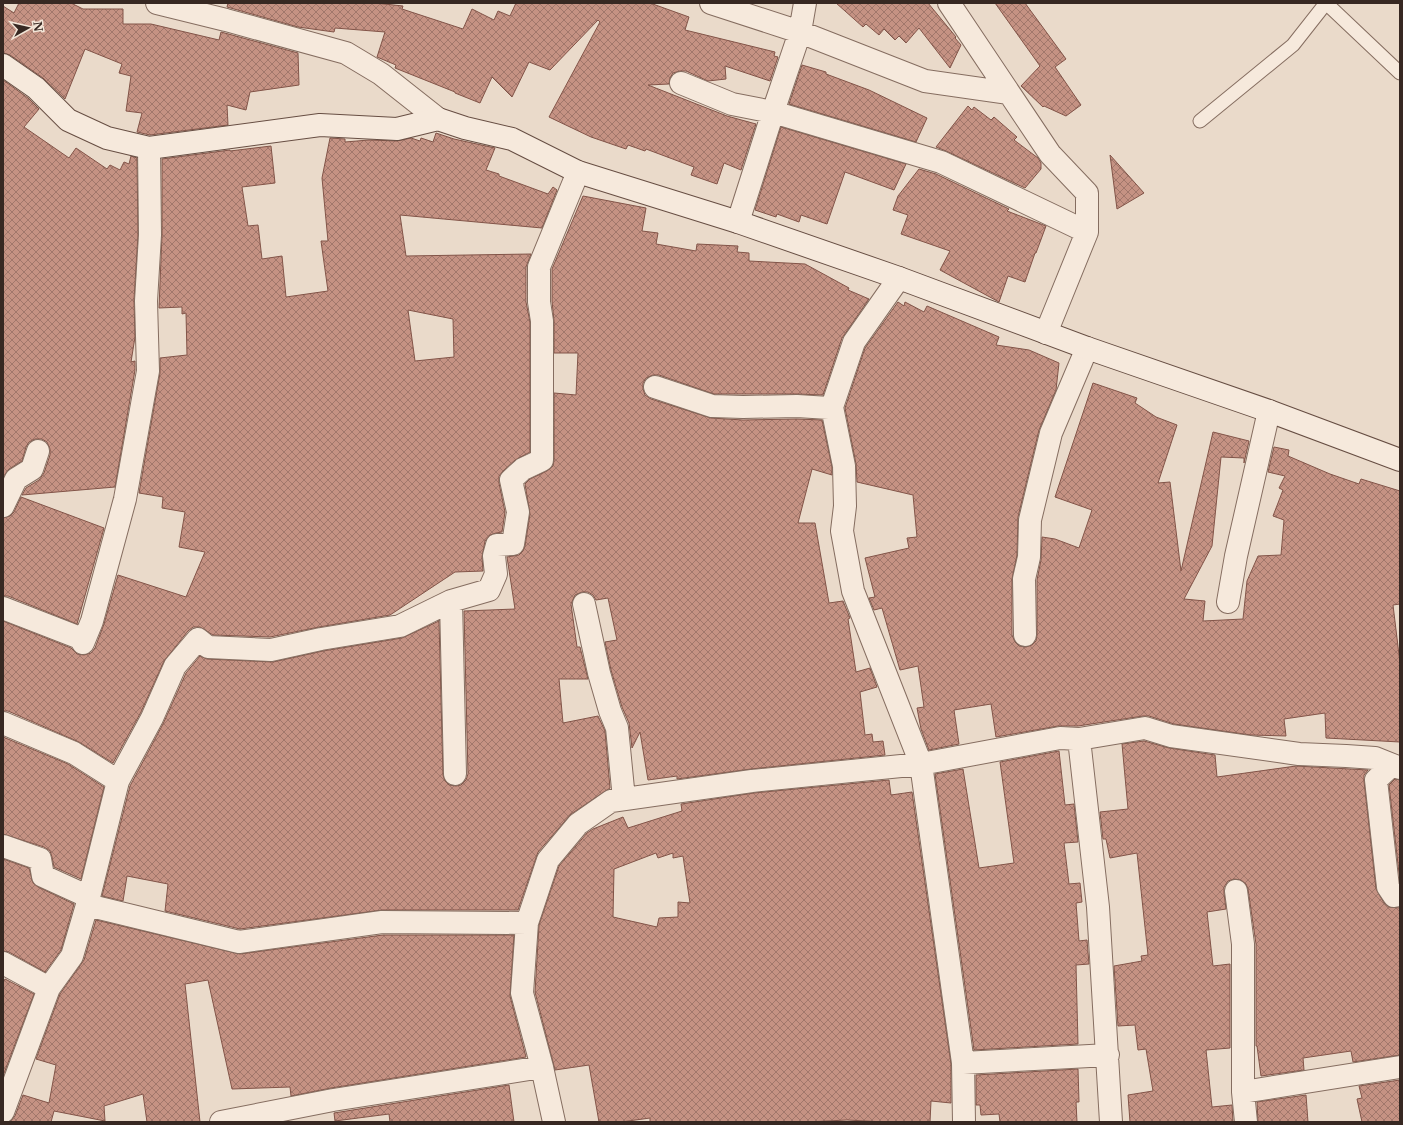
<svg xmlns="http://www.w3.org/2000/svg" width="1403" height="1125" font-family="'Libre Baskerville',serif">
<defs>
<pattern id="building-cross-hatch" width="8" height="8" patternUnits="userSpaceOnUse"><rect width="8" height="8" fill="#c59283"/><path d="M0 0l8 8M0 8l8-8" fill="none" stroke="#a1776b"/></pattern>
</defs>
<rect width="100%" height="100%" fill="#eadaca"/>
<path fill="url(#building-cross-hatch)" stroke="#825448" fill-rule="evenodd" d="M 19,3 L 71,3 L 83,9 L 123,9 L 123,24 L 151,24 L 219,40 L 221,32 L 298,53 L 299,85 L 250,92 L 246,110 L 227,105 L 228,125 L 150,135 L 137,132 L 142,113 L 126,111 L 131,76 L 119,73 L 122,64 L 85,49 L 65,99 L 43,78 L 10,55 L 3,53 L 3,6 L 14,13 Z
M 228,3 L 375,3 L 403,6 L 402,9 L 463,29 L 472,9 L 494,20 L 498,11 L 510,16 L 516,3 L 650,3 L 689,17 L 685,30 L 775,52 L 774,56 L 778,57 L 770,81 L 725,66 L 726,79 L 708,81 L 686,71 L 680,71 L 673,73 L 670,78 L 669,84 L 648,85 L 727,116 L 756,124 L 741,170 L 724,163 L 717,184 L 691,175 L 694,167 L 646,149 L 645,151 L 628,145 L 626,149 L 591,137 L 549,117 L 600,22 L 598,20 L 550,70 L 529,62 L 512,97 L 492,77 L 480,103 L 455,93 L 455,92 L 395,68 L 396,65 L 377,57 L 385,32 L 335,28 L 334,32 L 298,27 L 227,7 Z
M 836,3 L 928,3 L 956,37 L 955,38 L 961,45 L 950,68 L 919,28 L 906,43 L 899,36 L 895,40 L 884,29 L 879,35 L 866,24 L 863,27 Z
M 995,3 L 1025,3 L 1066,59 L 1055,67 L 1081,105 L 1066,116 L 1044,106 L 1043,107 L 1021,86 L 1040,66 Z
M 802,65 L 826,72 L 826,74 L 869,90 L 927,118 L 916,142 L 789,104 Z
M 3,80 L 28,98 L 39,109 L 24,127 L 69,158 L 76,148 L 107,169 L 110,165 L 120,170 L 124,162 L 129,164 L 131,156 L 137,158 L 138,235 L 134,300 L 135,337 L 131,362 L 135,361 L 135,370 L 115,487 L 22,495 L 26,488 L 39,480 L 44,473 L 50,455 L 50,449 L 47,442 L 42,439 L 35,439 L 29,442 L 26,447 L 22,461 L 9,469 L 3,477 Z
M 968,106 L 972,110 L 974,107 L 991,120 L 994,117 L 1017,137 L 1014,140 L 1038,158 L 1041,163 L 1041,169 L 1025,188 L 946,151 L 936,147 Z
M 781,127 L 906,164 L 894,190 L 845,172 L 827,224 L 801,215 L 799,222 L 777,214 L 776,217 L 755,210 Z
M 436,133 L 454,139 L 495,148 L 486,170 L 499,174 L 499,176 L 548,194 L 553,187 L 557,190 L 542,228 L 400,215 L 406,256 L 531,254 L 526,267 L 526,302 L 530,322 L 530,452 L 515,460 L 503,471 L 499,476 L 499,483 L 505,512 L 502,532 L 496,533 L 490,535 L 485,541 L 482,557 L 483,571 L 455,572 L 390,615 L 319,627 L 270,637 L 213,635 L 200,627 L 193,627 L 188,631 L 164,661 L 141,712 L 113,763 L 79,742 L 8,711 L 3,711 L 3,621 L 71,648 L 77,654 L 84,655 L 91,653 L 95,648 L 104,624 L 118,575 L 186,597 L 205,552 L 179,547 L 185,512 L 162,508 L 163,497 L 139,493 L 160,373 L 160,358 L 187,355 L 186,313 L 182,314 L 182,307 L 159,308 L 162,235 L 162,159 L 230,150 L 230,151 L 271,146 L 275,183 L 242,187 L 248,226 L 258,225 L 262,259 L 282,256 L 286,297 L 328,291 L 321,241 L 328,241 L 322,178 L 330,138 L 345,139 L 345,142 L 369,140 L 397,141 L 411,138 L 420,141 L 421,138 L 433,142 ZM 408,310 L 453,319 L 454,357 L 415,361 Z
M 1110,155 L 1144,193 L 1117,209 Z
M 919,169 L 936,174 L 1009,209 L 1007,211 L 1046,226 L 1036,253 L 1035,253 L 1025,282 L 1008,276 L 999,302 L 940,270 L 950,251 L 901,234 L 908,215 L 893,210 L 898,196 Z
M 583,196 L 646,208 L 642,231 L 658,233 L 656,244 L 696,251 L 697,244 L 738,246 L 737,252 L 749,253 L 749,261 L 805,264 L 849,288 L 848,290 L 869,299 L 842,338 L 823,395 L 797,394 L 714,394 L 659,375 L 653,375 L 646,378 L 643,383 L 643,389 L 645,395 L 651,399 L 711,418 L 743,420 L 797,419 L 822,420 L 832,467 L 832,475 L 812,469 L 798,523 L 815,523 L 829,603 L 843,601 L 850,618 L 848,619 L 856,672 L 870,668 L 877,687 L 860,692 L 865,735 L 872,734 L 873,742 L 883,741 L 885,755 L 751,769 L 677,779 L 677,776 L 648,780 L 640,732 L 632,748 L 629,723 L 622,707 L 611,670 L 605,642 L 617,640 L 608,598 L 596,600 L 593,595 L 588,592 L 582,592 L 575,595 L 571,604 L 577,647 L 580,647 L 588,679 L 559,679 L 563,723 L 598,716 L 605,731 L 610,788 L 571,814 L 538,852 L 518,910 L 382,910 L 240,929 L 165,911 L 168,884 L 127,876 L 123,901 L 102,896 L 130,786 L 163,724 L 186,673 L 200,656 L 207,659 L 273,662 L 323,651 L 402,638 L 439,621 L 443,775 L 445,781 L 449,785 L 456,786 L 461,785 L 466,780 L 468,774 L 464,611 L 515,609 L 507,557 L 519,555 L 523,551 L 525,546 L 530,514 L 525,484 L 530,479 L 547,471 L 553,466 L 554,460 L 554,393 L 576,395 L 578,353 L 554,353 L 554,321 L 552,301 L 552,269 Z
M 898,302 L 904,306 L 905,302 L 924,312 L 927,306 L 999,337 L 996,345 L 1029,350 L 1059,363 L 1056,390 L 1039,430 L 1018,517 L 1017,555 L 1012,579 L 1012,635 L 1015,642 L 1019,646 L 1026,647 L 1032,645 L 1036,641 L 1037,635 L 1037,580 L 1041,560 L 1042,537 L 1055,539 L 1079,548 L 1092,510 L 1055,497 L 1093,383 L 1137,398 L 1135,403 L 1156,417 L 1177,425 L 1158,483 L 1170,482 L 1181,571 L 1213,432 L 1249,441 L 1244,463 L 1244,458 L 1221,457 L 1212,546 L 1184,599 L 1205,601 L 1203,621 L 1243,619 L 1247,581 L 1258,556 L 1281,555 L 1284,520 L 1273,516 L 1283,490 L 1279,488 L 1285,476 L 1268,472 L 1274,447 L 1289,450 L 1288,456 L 1330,474 L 1359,484 L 1361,479 L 1400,491 L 1400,604 L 1393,605 L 1400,663 L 1400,742 L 1326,738 L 1325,713 L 1284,719 L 1286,736 L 1251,735 L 1174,724 L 1149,716 L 1143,716 L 1078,726 L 1058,726 L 996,737 L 991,704 L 954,710 L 959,744 L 929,750 L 921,729 L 917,708 L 924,707 L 918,666 L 900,670 L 882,608 L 874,610 L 869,598 L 875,597 L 865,558 L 909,548 L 907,538 L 917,537 L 913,495 L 857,482 L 856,464 L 845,408 L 865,348 Z
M 21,497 L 104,528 L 77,624 L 8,596 L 3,596 L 3,518 L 10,516 L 14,512 Z
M 3,737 L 68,764 L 104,787 L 81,879 L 54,867 L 52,857 L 50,851 L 44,847 L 3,834 Z
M 1144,741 L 1169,748 L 1215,755 L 1217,777 L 1296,766 L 1368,770 L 1364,775 L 1364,781 L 1376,889 L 1384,903 L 1389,907 L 1400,908 L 1400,1055 L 1353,1062 L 1351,1051 L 1303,1058 L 1304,1070 L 1261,1076 L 1257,1046 L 1256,1046 L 1256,944 L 1248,889 L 1246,884 L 1241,880 L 1234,879 L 1228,881 L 1224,887 L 1224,893 L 1226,909 L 1207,912 L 1213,966 L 1230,964 L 1230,1048 L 1206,1050 L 1212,1107 L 1232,1105 L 1233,1122 L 1130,1122 L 1128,1095 L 1153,1091 L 1146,1049 L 1138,1050 L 1135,1025 L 1118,1026 L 1114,966 L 1142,961 L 1141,956 L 1148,955 L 1137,853 L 1110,858 L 1106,839 L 1103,839 L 1100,812 L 1128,809 L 1122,744 Z
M 1059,751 L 1065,805 L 1074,804 L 1078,842 L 1064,843 L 1069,884 L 1080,883 L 1082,902 L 1076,903 L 1079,941 L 1087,940 L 1089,964 L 1076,965 L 1078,1044 L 974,1050 L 935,774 L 963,769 L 979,868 L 1014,863 L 1000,762 Z
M 1395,779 L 1400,780 L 1400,882 L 1389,785 Z
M 889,780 L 891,795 L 912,792 L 951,1064 L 951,1103 L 931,1101 L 930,1122 L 885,1122 L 847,1120 L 806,1122 L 650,1122 L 650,1118 L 621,1122 L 599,1122 L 589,1065 L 555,1070 L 535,992 L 539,925 L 559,866 L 587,833 L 593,829 L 623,817 L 628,828 L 682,811 L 681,804 L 754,793 ZM 656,853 L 658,858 L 673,853 L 673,858 L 683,856 L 690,903 L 678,902 L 678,917 L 659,918 L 657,927 L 613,917 L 614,869 Z
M 3,859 L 29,868 L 33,883 L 38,887 L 74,904 L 61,950 L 45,972 L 9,952 L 3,951 Z
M 96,920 L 240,954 L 383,935 L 514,935 L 510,996 L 526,1057 L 331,1088 L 291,1096 L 290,1087 L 232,1089 L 208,980 L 185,984 L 200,1122 L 147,1122 L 143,1094 L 104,1106 L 105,1121 L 54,1111 L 51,1122 L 10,1122 L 15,1116 L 23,1095 L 49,1103 L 56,1065 L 36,1059 L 60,994 L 84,960 Z
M 5,979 L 34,994 L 3,1076 L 3,983 Z
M 1078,1069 L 1079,1102 L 1076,1102 L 1077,1122 L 1000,1122 L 999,1114 L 981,1115 L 980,1105 L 976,1105 L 976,1075 Z
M 1400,1080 L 1400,1122 L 1362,1122 L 1357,1099 L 1362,1098 L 1359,1086 Z
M 509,1085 L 514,1122 L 390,1122 L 389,1114 L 335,1121 L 334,1113 Z
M 1306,1095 L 1308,1122 L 1258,1122 L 1257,1102 Z"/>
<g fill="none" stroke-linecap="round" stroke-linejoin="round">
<defs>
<path id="lane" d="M 1326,3 L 1400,73
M 1200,121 L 1293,45 L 1326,3"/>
<path id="street" d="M 157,3 L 226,20 L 346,53 L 381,74 L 438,119
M 711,3 L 800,32 L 925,81 L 1009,93
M 949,3 L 1050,154 L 1087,193 L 1087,232 L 1046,333
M 681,83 L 732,104 L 773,112 L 941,162 L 1087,232
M 738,222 L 773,112 L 800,32 L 805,3
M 899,278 L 854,342 L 832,407 L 844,466 L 845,506 L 842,531 L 853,591 L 921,764 L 963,1063 L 964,1122
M 655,387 L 712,406 L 743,407 L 797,406 L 829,408 L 832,407
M 3,506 L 16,479 L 32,469 L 38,451
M 451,601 L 455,774
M 1228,602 L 1236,556 L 1269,411
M 584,604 L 599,673 L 610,711 L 617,728 L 624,799
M 3,608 L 80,638 L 83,643 L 92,621 L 125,499 L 148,371 L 146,301 L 150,235 L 149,148
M 1025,635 L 1024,579 L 1029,557 L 1030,520 L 1051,433 L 1087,348
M 3,723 L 74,753 L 118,781
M 1079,739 L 1098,907 L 1111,1122
M 1392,765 L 1376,780 L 1388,887 L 1394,896 L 1400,895
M 3,846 L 40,859 L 43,876 L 89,897
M 1236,891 L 1243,944 L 1243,1092 L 1246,1122
M 87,905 L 239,942 L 382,922 L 527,923
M 3,963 L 49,988
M 963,1063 L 1108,1055
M 542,1067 L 554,1122
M 1243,1092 L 1400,1067
M 3,1112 L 49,988 L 72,956 L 87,905 L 118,781 L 152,718 L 175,666 L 198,639 L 208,647 L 271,650 L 321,639 L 400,626 L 451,601 L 489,590 L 496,574 L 494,556 L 497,545 L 513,544 L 518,512 L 511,480 L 523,469 L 542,460 L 542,321 L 539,302 L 539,267 L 578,172
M 221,1122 L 333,1100 L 542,1067 L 522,993 L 527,923 L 548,860 L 578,824 L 611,801 L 752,781 L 921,764 L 1060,738 L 1079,739 L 1145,728 L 1171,736 L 1299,754 L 1346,756 L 1375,758 L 1400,768"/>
<path id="secondary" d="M 3,65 L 36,88 L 68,120 L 107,138 L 149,148 L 320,125 L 397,129 L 438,119 L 465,128 L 512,139 L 578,172 L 738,222 L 899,278 L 1087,348 L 1269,411 L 1400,460"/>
</defs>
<use href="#lane" stroke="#856d60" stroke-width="15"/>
<use href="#street" stroke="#856d60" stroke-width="24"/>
<use href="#secondary" stroke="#674e43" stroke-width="24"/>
<use href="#lane" stroke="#f6e9dc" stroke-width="13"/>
<use href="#street" stroke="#f6e9dc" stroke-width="22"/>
<use href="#secondary" stroke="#f6e9dc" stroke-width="22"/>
</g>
<rect width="1403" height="1125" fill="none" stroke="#372822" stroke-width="8"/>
<g transform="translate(28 28) rotate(82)" stroke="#f3e6d8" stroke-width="3" paint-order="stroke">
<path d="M0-3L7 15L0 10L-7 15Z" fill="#372822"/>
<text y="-6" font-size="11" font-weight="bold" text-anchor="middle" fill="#372822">N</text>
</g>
</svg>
